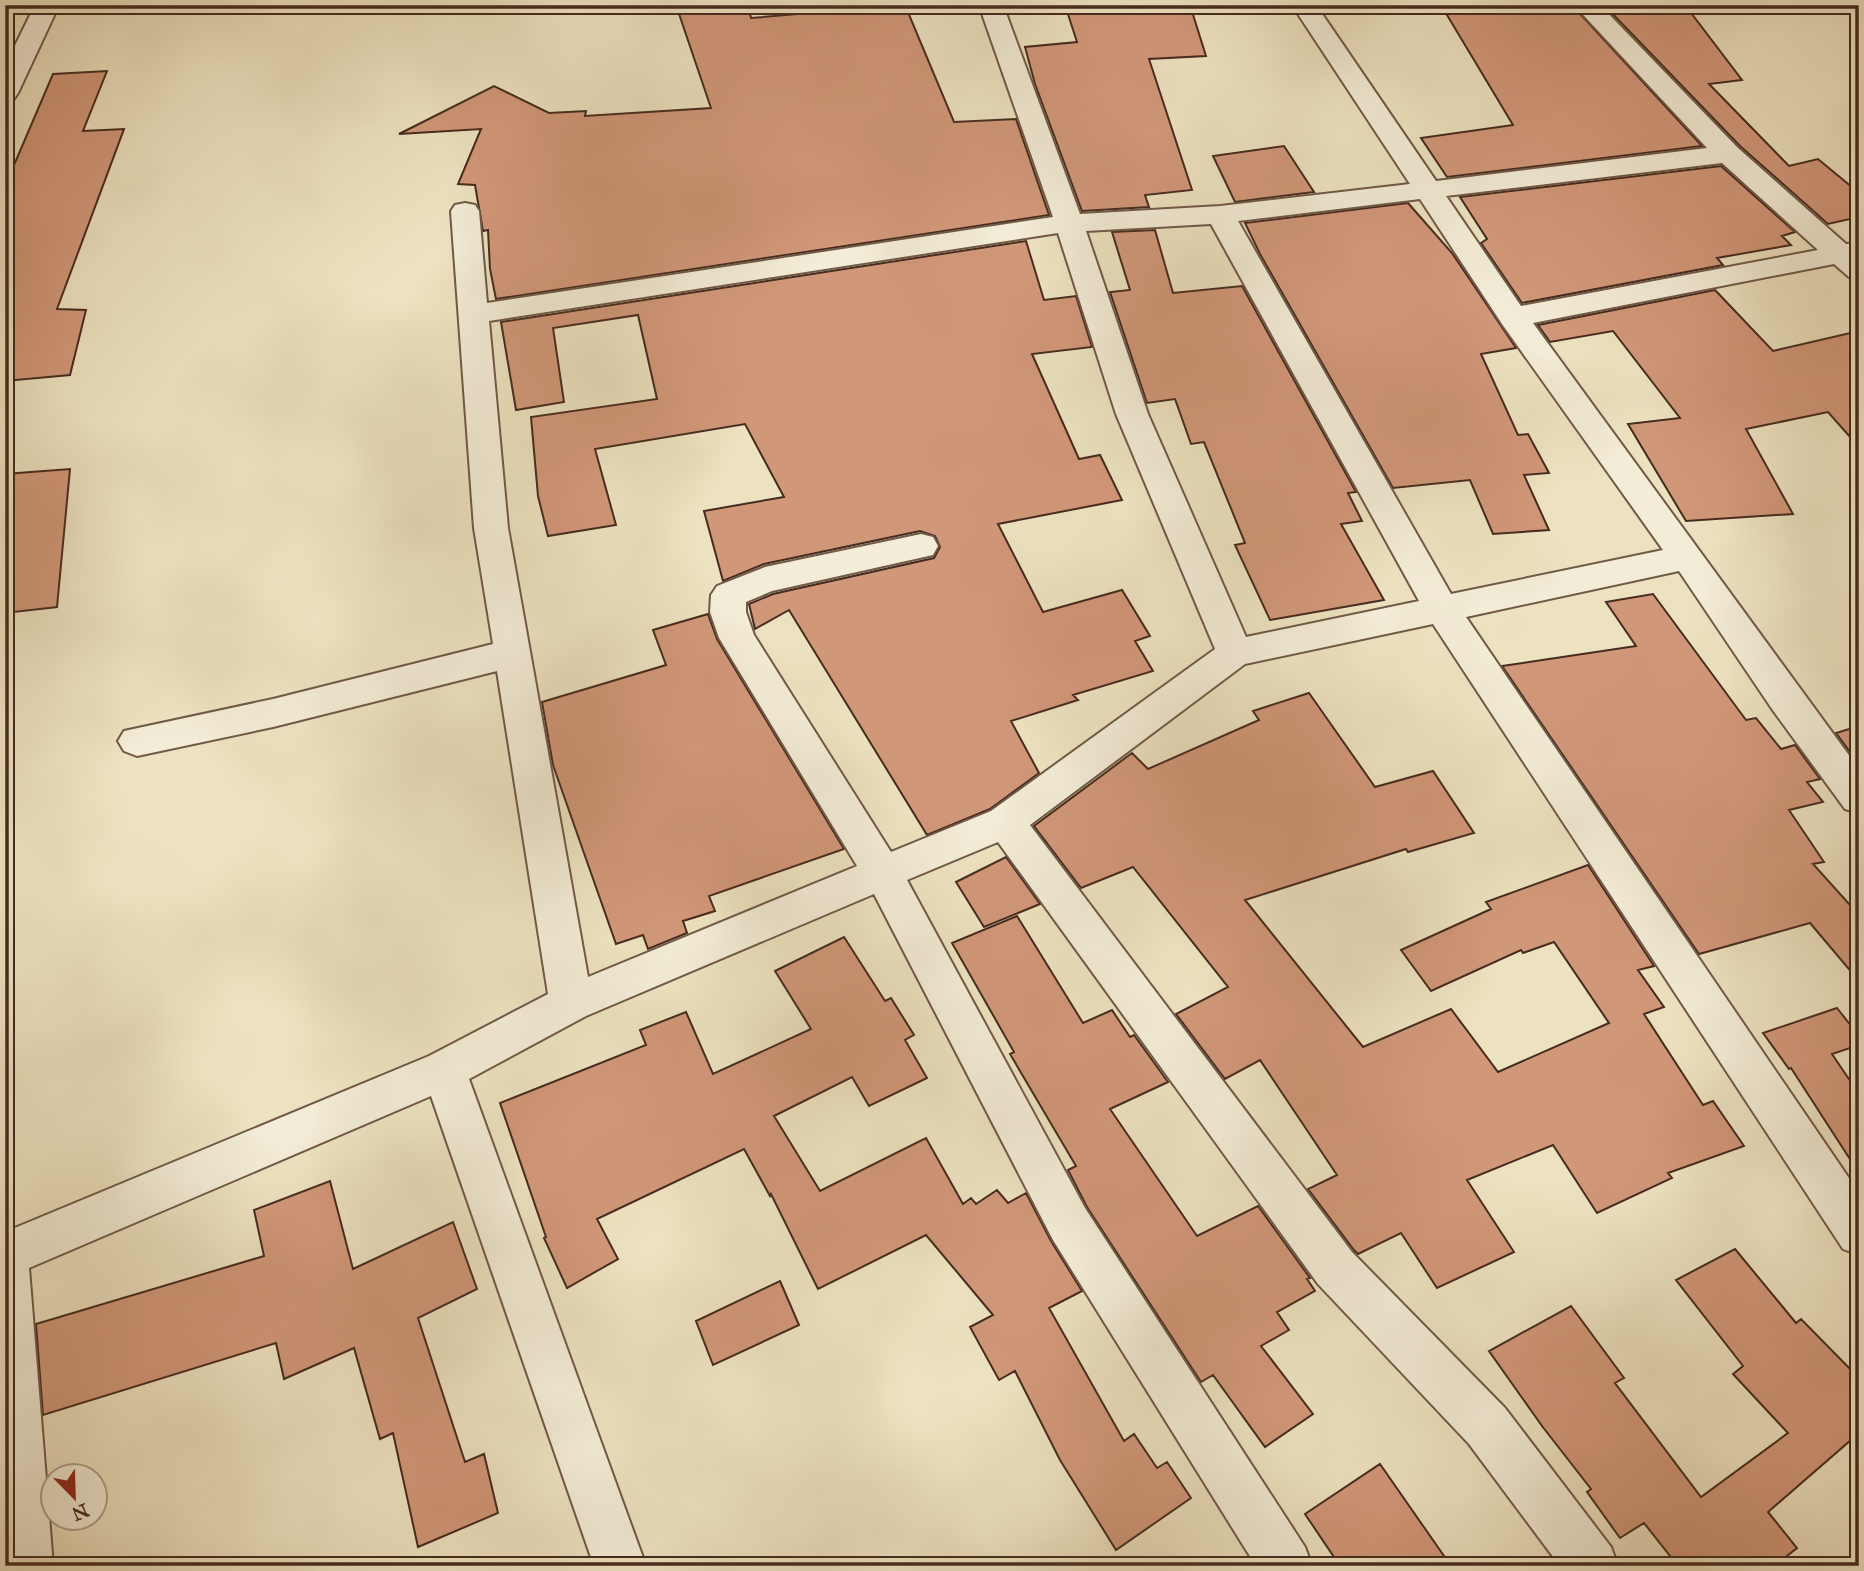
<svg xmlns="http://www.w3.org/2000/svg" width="1864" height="1571" font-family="'IM FELL Great Primer',serif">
<rect width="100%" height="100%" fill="#ede2c0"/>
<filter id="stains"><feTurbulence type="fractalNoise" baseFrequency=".00286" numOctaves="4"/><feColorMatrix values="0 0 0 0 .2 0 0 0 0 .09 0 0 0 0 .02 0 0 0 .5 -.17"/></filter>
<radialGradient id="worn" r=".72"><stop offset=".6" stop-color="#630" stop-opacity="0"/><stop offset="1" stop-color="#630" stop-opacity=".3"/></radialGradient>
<path fill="#d19779" stroke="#462b1f" stroke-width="2" d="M 676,5 L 748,5 L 751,18 L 905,5 L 954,122 L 1016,119 L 1049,215 L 496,299 L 490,269 L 488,230 L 483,231 L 475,185 L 458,184 L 481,129 L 399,134 L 494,86 L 549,113 L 586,111 L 585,116 L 711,108 Z
M 1065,5 L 1190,5 L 1206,56 L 1149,59 L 1192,190 L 1145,195 L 1149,207 L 1082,211 L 1035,84 L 1025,47 L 1077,42 Z
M 1441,5 L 1572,5 L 1702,146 L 1447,177 L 1421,138 L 1513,125 Z
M 1604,5 L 1685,5 L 1742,80 L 1709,84 L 1789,166 L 1818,159 L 1859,193 L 1859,217 L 1828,224 L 1740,146 Z
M 107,71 L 83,131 L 124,129 L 57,309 L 86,310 L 70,375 L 5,381 L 5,186 L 53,74 Z
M 1284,146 L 1314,192 L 1235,202 L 1213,156 Z
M 1721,166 L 1795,232 L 1782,236 L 1791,245 L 1717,258 L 1723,265 L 1522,303 L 1481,243 L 1487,239 L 1460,197 Z
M 1408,203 L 1452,253 L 1516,348 L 1481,354 L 1518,435 L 1528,434 L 1549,473 L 1524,475 L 1549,530 L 1493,534 L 1470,480 L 1393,488 L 1260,254 L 1245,223 Z
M 1155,230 L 1173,293 L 1242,286 L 1356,492 L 1348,493 L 1362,521 L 1341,524 L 1384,600 L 1270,620 L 1235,545 L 1245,543 L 1204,442 L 1191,444 L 1175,399 L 1147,403 L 1110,292 L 1130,290 L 1112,232 Z
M 1026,241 L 1044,300 L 1076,296 L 1092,347 L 1032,354 L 1079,459 L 1100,455 L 1122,500 L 998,524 L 1043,612 L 1122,590 L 1150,636 L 1135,641 L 1153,671 L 1073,695 L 1078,700 L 1011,721 L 1039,773 L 990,809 L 927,835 L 789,610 L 755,629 L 749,604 L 773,594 L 934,558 L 940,547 L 935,536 L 920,531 L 764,564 L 723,581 L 704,511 L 784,497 L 745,424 L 595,449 L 616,525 L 548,536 L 538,496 L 531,417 L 657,399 L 638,315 L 553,328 L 564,402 L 516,410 L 501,322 Z
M 1715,290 L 1773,351 L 1859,331 L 1859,447 L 1828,412 L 1746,429 L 1793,514 L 1686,521 L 1628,424 L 1680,418 L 1613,331 L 1550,342 L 1538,325 Z
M 70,469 L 57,607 L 5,613 L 5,474 Z
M 1653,594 L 1746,720 L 1756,718 L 1781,749 L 1795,745 L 1820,779 L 1807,782 L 1823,802 L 1789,810 L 1824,862 L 1813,864 L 1859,915 L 1859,981 L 1810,923 L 1699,954 L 1502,666 L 1636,646 L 1606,602 Z
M 708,614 L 717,639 L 844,849 L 709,896 L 715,911 L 683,921 L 687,933 L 648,949 L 643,935 L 616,944 L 553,765 L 542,702 L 666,665 L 653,630 Z
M 1309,693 L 1375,787 L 1433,771 L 1474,833 L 1408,852 L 1406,849 L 1245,900 L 1363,1047 L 1451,1009 L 1498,1072 L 1609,1023 L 1554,942 L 1523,953 L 1521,950 L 1431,991 L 1401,950 L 1491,909 L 1486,902 L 1588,865 L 1654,966 L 1638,970 L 1664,1007 L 1644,1014 L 1703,1105 L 1713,1101 L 1744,1146 L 1668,1173 L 1672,1178 L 1597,1213 L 1553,1145 L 1467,1180 L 1514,1252 L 1437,1288 L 1401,1233 L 1358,1254 L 1354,1250 L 1308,1189 L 1337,1175 L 1260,1060 L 1225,1079 L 1176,1014 L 1228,987 L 1133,867 L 1081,888 L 1034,826 L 1132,753 L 1148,769 L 1259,720 L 1253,711 Z
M 1859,726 L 1859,764 L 1836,733 Z
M 1006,857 L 1040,904 L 984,927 L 956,882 Z
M 1017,916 L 1083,1023 L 1112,1010 L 1130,1037 L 1134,1035 L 1168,1082 L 1110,1109 L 1197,1236 L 1258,1206 L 1310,1278 L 1307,1279 L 1315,1291 L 1277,1312 L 1289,1330 L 1261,1346 L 1313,1414 L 1265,1447 L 1213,1375 L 1201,1382 L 1087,1207 L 1068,1170 L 1076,1166 L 1010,1054 L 1014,1052 L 952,943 Z
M 844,937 L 885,1001 L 891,998 L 914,1035 L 905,1040 L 927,1078 L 869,1106 L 852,1077 L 774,1116 L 820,1191 L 926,1138 L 963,1204 L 971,1198 L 976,1204 L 997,1190 L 1008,1203 L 1026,1193 L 1051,1241 L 1082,1291 L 1049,1308 L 1124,1441 L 1134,1434 L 1157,1468 L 1167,1462 L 1191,1498 L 1116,1550 L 1060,1460 L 1015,1371 L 999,1380 L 970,1327 L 993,1315 L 926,1235 L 818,1289 L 771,1194 L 770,1196 L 744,1149 L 597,1219 L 618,1259 L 567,1288 L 544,1238 L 546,1237 L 500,1103 L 646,1045 L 640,1030 L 686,1012 L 713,1074 L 811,1029 L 775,971 Z
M 1837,1008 L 1859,1036 L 1859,1045 L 1832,1054 L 1859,1094 L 1859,1173 L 1791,1068 L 1789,1069 L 1763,1033 Z
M 330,1181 L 353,1269 L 453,1222 L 477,1289 L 418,1318 L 465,1462 L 484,1454 L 498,1513 L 418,1547 L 393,1433 L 380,1439 L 354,1348 L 284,1379 L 276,1343 L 43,1415 L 36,1324 L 264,1256 L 254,1210 Z
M 1735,1249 L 1796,1323 L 1801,1319 L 1859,1378 L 1859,1433 L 1768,1512 L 1797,1548 L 1774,1566 L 1678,1566 L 1644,1523 L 1620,1538 L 1587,1492 L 1591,1489 L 1542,1426 L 1489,1351 L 1571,1306 L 1624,1378 L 1615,1383 L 1701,1497 L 1788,1433 L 1733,1374 L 1743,1366 L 1676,1280 Z
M 780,1281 L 799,1325 L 713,1365 L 696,1321 Z
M 1380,1464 L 1451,1566 L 1340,1566 L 1305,1514 Z"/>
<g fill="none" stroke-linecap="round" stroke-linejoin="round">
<defs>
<path id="street" d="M 35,5 L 59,5 L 18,93 L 14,99 L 5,101 L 5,66 Z
M 979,5 L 1003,5 L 1080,214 L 1220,206 L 1410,184 L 1292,5 L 1316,5 L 1436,181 L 1707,148 L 1574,5 L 1600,5 L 1738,148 L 1846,244 L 1859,243 L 1859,280 L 1849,277 L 1834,264 L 1533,323 L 1859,769 L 1859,813 L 1845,809 L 1772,709 L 1679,571 L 1466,617 L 1859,1193 L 1859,1255 L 1843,1249 L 1433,624 L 1245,664 L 1030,825 L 1352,1252 L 1505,1408 L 1611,1547 L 1618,1566 L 1560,1566 L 1469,1444 L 1318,1284 L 998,842 L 907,880 L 1085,1208 L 1305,1547 L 1312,1566 L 1256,1566 L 1053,1240 L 874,894 L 586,1016 L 469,1079 L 646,1566 L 594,1566 L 431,1096 L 29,1268 L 53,1566 L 5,1566 L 5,1232 L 429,1056 L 548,994 L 497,671 L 273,727 L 137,756 L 124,751 L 118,741 L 124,731 L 273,699 L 493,644 L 474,528 L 451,211 L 455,205 L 465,203 L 475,205 L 479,211 L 487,303 L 1053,217 ZM 1722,163 L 1818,250 L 1521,306 L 1446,196 ZM 1420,199 L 1502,324 L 1663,550 L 1451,594 L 1238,221 ZM 1211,224 L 1419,601 L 1246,637 L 1148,414 L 1086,231 ZM 1058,233 L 1116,414 L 1215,649 L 991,811 L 891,852 L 754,635 L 746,612 L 746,602 L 772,591 L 933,555 L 938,546 L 933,537 L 921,534 L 765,567 L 717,586 L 711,595 L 710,612 L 719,638 L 857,866 L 588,977 L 508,528 L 489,321 Z"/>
</defs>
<use href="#street" stroke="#705947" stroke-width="4"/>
<use href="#street" fill="#f3ecd6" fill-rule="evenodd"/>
</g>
<rect width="1864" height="1571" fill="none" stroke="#ede2c0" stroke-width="28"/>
<rect x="7" y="7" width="1850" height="1557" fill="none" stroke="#462b1f" stroke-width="3.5"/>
<rect x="14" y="14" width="1836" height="1543" fill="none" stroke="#462b1f" stroke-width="2"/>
<g transform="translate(74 1497) rotate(157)"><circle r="33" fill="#f3ecd6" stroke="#ae9f8d" stroke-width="2"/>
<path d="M0-5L12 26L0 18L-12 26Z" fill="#8f2418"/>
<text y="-10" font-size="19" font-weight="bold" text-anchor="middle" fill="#462b1f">N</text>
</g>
<rect width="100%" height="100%" filter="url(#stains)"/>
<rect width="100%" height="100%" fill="url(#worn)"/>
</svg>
